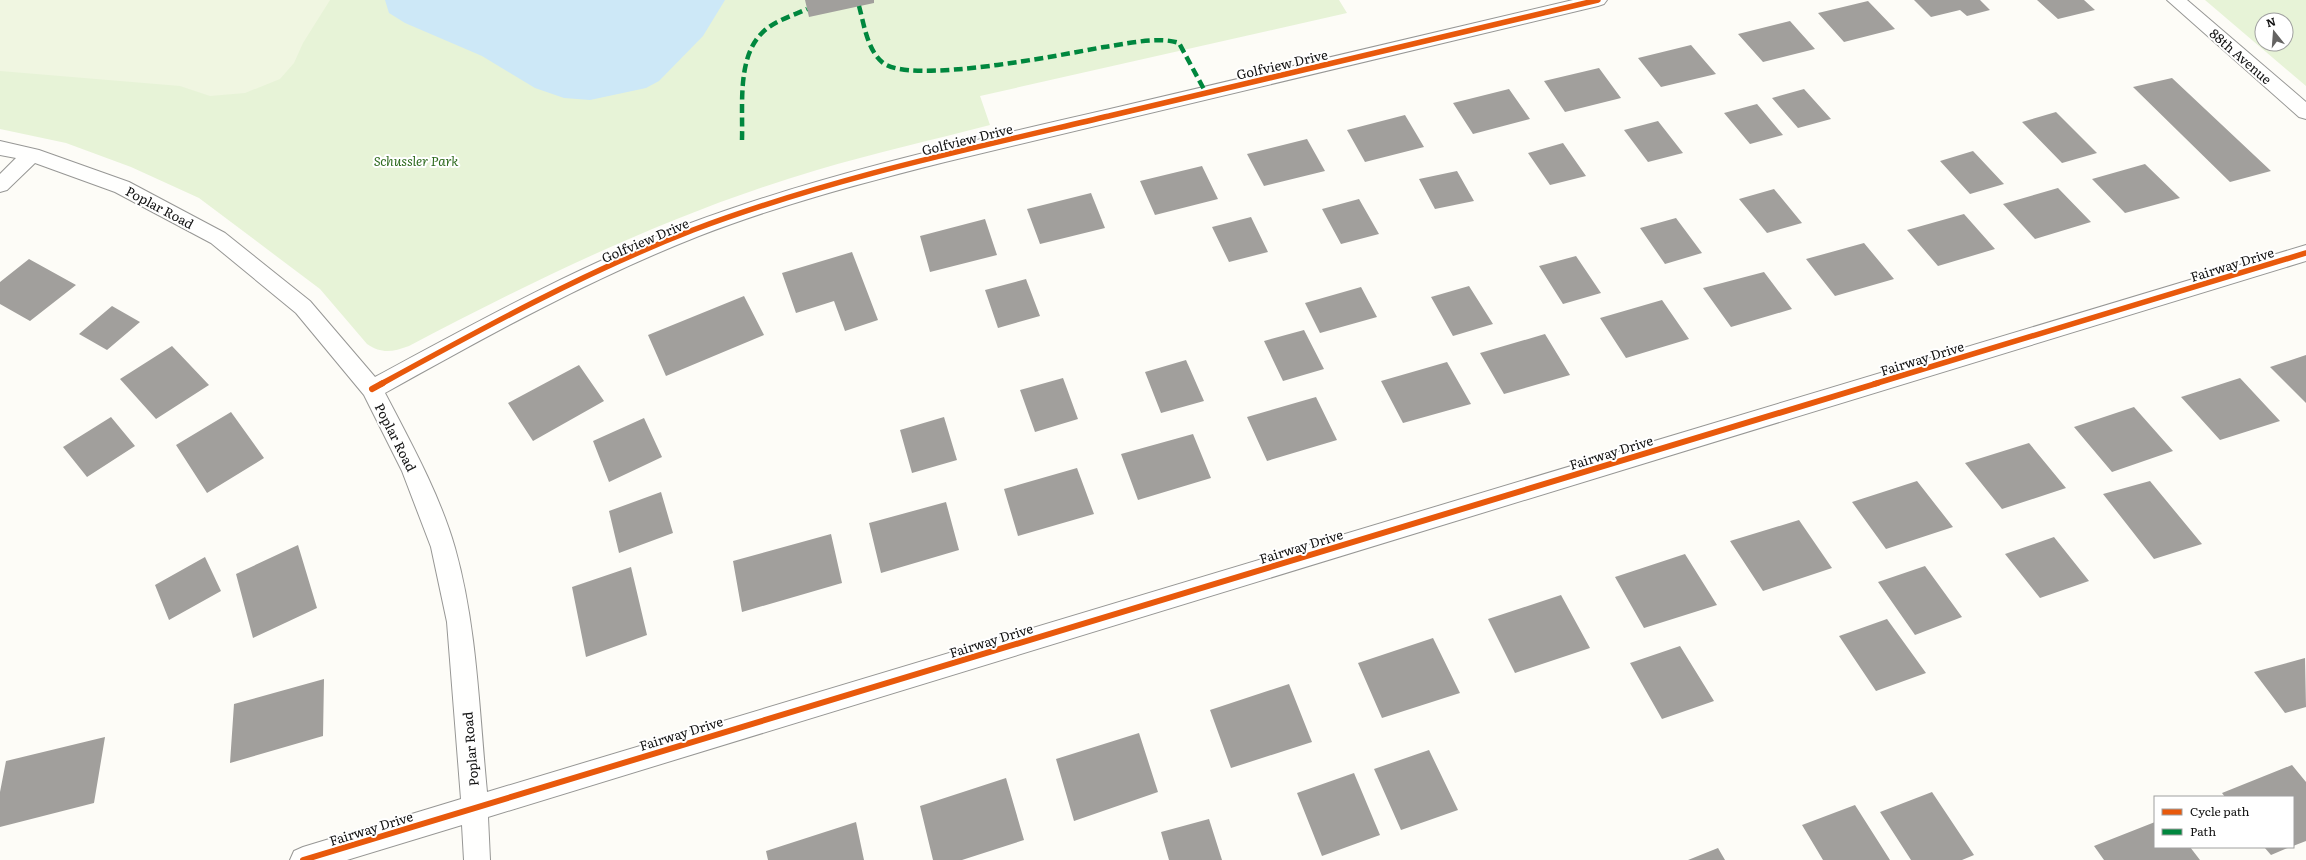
<svg xmlns="http://www.w3.org/2000/svg" width="2306" height="860" font-family="Literata,serif">
<rect width="100%" height="100%" fill="#fdfcf7"/>
<path fill="#e7f3d7" fill-rule="evenodd" d="M 0,0 L 1339,0 L 1347,13 L 980,96 L 990,125 C 933,140 874,153 817,170 C 674,212 540,277 409,346 C 392,352 382,354 367,344 L 320,289 L 199,198 L 131,167 L 66,143 L 0,129 Z
M 2205,0 L 2306,0 L 2306,86 ZM 2262,20 L 2286,20 L 2286,44 L 2262,44 Z"/>
<path fill="#f0f6e1" d="M 0,0 L 330,0 L 303,43 L 294,63 L 280,79 L 245,93 L 210,96 L 180,86 L 0,71 Z"/>
<path fill="#cde8f7" d="M 385,0 L 725,0 L 703,36 L 659,81 L 646,88 L 590,100 L 564,98 L 535,88 L 482,56 L 405,23 L 389,13 Z"/>
<path fill="#a19f9c" d="M 805,0 L 874,0 L 874,3 L 809,17 Z
M 1914,0 L 1980,0 L 1990,10 L 1967,16 L 1960,10 L 1931,17 Z
M 2037,0 L 2084,0 L 2095,10 L 2058,19 Z
M 1868,1 L 1895,29 L 1844,42 L 1818,13 Z
M 1790,21 L 1815,49 L 1763,62 L 1738,34 Z
M 1691,45 L 1716,74 L 1661,87 L 1638,58 Z
M 1599,68 L 1621,98 L 1565,112 L 1544,81 Z
M 2172,78 L 2271,171 L 2230,182 L 2133,87 Z
M 1509,89 L 1530,119 L 1473,134 L 1453,103 Z
M 1804,89 L 1831,119 L 1798,128 L 1772,98 Z
M 1757,104 L 1783,135 L 1750,144 L 1724,113 Z
M 2056,112 L 2097,153 L 2062,163 L 2022,122 Z
M 1405,115 L 1424,147 L 1365,162 L 1347,130 Z
M 1658,121 L 1683,153 L 1648,162 L 1624,130 Z
M 1307,139 L 1325,171 L 1264,186 L 1247,154 Z
M 1563,143 L 1586,176 L 1550,185 L 1528,153 Z
M 1973,151 L 2004,184 L 1970,194 L 1940,161 Z
M 2145,164 L 2180,198 L 2125,213 L 2092,179 Z
M 1202,166 L 1218,199 L 1155,215 L 1140,181 Z
M 1457,171 L 1474,201 L 1435,209 L 1419,179 Z
M 2058,188 L 2091,222 L 2035,239 L 2003,204 Z
M 1774,189 L 1802,223 L 1767,233 L 1739,199 Z
M 1091,193 L 1105,228 L 1040,244 L 1027,209 Z
M 1359,199 L 1379,234 L 1341,244 L 1322,209 Z
M 1964,214 L 1995,249 L 1938,266 L 1907,230 Z
M 1251,217 L 1268,252 L 1229,262 L 1212,227 Z
M 1676,218 L 1702,253 L 1665,264 L 1640,228 Z
M 985,219 L 997,255 L 930,272 L 920,236 Z
M 1864,243 L 1894,279 L 1835,296 L 1806,259 Z
M 852,252 L 878,320 L 845,331 L 834,301 L 796,313 L 782,273 Z
M 1576,256 L 1601,293 L 1563,304 L 1539,266 Z
M 29,259 L 76,285 L 30,321 L 0,304 L 0,282 Z
M 1764,272 L 1792,309 L 1731,327 L 1703,288 Z
M 1026,279 L 1040,316 L 998,328 L 985,290 Z
M 1469,286 L 1493,324 L 1453,336 L 1431,297 Z
M 1361,287 L 1377,317 L 1320,333 L 1305,303 Z
M 744,296 L 764,335 L 666,376 L 648,335 Z
M 1662,300 L 1689,339 L 1626,358 L 1600,318 Z
M 112,306 L 140,322 L 107,350 L 79,334 Z
M 1304,330 L 1324,369 L 1283,381 L 1264,341 Z
M 1545,334 L 1570,375 L 1504,394 L 1480,353 Z
M 172,346 L 209,385 L 156,419 L 120,379 Z
M 2306,355 L 2306,403 L 2270,367 Z
M 1186,360 L 1204,401 L 1161,413 L 1145,372 Z
M 1447,362 L 1471,404 L 1403,423 L 1381,381 Z
M 579,365 L 604,401 L 533,441 L 508,403 Z
M 1063,378 L 1078,419 L 1035,432 L 1020,390 Z
M 2240,378 L 2280,421 L 2220,440 L 2181,397 Z
M 1316,397 L 1337,440 L 1267,461 L 1247,417 Z
M 2134,407 L 2173,451 L 2112,472 L 2074,427 Z
M 231,412 L 264,458 L 207,493 L 176,445 Z
M 111,417 L 135,446 L 87,477 L 63,447 Z
M 944,417 L 957,460 L 912,473 L 900,430 Z
M 644,418 L 662,457 L 609,482 L 593,441 Z
M 1193,434 L 1211,478 L 1138,500 L 1121,454 Z
M 2029,443 L 2066,488 L 2002,509 L 1965,463 Z
M 1077,468 L 1094,514 L 1018,536 L 1004,489 Z
M 1917,481 L 1953,527 L 1886,549 L 1852,502 Z
M 2150,481 L 2202,544 L 2154,559 L 2103,494 Z
M 661,492 L 673,533 L 619,553 L 609,511 Z
M 946,502 L 959,550 L 881,573 L 869,523 Z
M 1799,520 L 1832,568 L 1763,591 L 1730,541 Z
M 831,534 L 842,583 L 742,612 L 733,561 Z
M 2054,537 L 2089,581 L 2040,598 L 2005,554 Z
M 298,545 L 317,608 L 253,638 L 236,574 Z
M 1685,554 L 1717,605 L 1644,628 L 1615,577 Z
M 205,557 L 221,591 L 169,620 L 155,585 Z
M 1925,566 L 1962,617 L 1915,635 L 1878,582 Z
M 631,567 L 647,635 L 586,657 L 572,587 Z
M 1561,595 L 1590,648 L 1515,673 L 1488,619 Z
M 1887,619 L 1926,673 L 1876,691 L 1839,636 Z
M 1433,638 L 1460,693 L 1382,718 L 1358,663 Z
M 1680,646 L 1714,701 L 1662,719 L 1630,663 Z
M 2305,658 L 2306,707 L 2285,713 L 2254,672 Z
M 324,679 L 323,736 L 230,763 L 234,704 Z
M 1289,684 L 1312,742 L 1231,768 L 1210,710 Z
M 1139,733 L 1158,792 L 1074,821 L 1056,759 Z
M 105,737 L 94,803 L 0,827 L 0,792 L 6,761 Z
M 1429,750 L 1458,810 L 1401,830 L 1374,769 Z
M 2292,765 L 2306,782 L 2306,841 L 2293,846 L 2293,797 L 2225,797 L 2222,793 Z
M 1354,773 L 1380,835 L 1322,856 L 1297,793 Z
M 1006,778 L 1024,840 L 962,860 L 933,860 L 920,806 Z
M 1932,792 L 1974,855 L 1962,860 L 1911,860 L 1880,812 Z
M 1855,805 L 1890,860 L 1823,860 L 1802,825 Z
M 1209,819 L 1222,860 L 1169,860 L 1161,832 Z
M 856,822 L 864,860 L 768,860 L 766,851 Z
M 2155,822 L 2155,847 L 2190,847 L 2200,860 L 2104,860 L 2094,846 Z
M 2264,847 L 2290,847 L 2271,855 Z
M 1718,848 L 1725,860 L 1688,860 Z"/>
<g fill="none" stroke-linecap="round" stroke-linejoin="round">
<defs>
<path id="minor" d="M 1573,0 L 1607,0 L 1604,4 L 1598,6 L 945,162 C 862,183 779,205 699,236 C 590,279 487,336 385,393 C 410,441 440,495 455,548 C 477,626 479,710 487,792 L 2306,245 L 2306,261 L 488,817 L 490,860 L 464,860 L 462,825 L 347,860 L 290,860 L 294,851 L 303,847 L 461,799 L 447,622 L 431,547 L 402,471 L 364,395 L 296,313 L 211,243 L 115,192 L 35,163 L 7,190 L 0,192 L 0,174 L 16,158 L 0,155 L 0,141 L 39,150 L 129,182 L 225,233 L 310,301 L 375,377 C 477,322 580,265 688,224 C 825,173 968,142 1110,109 C 1265,73 1419,36 1573,0 Z
M 2167,0 L 2187,0 L 2306,102 L 2306,119 L 2299,117 Z"/>
</defs>
<use href="#minor" stroke="#979795" stroke-width="2"/>
<use href="#minor" fill="#fffffe" fill-rule="evenodd"/>
<path stroke="#00873e" stroke-width="4.5" stroke-dasharray="9 4.5" stroke-linecap="butt" d="M 859,6 C 864,24 867,49 882,62 C 908,86 1065,54 1104,47 C 1125,44 1159,36 1179,43 L 1206,93
M 742,140 C 743,107 737,59 761,34 C 773,21 792,16 807,9"/>
<defs>
<path id="cycleway-far1" d="M 381,384 C 483,328 585,272 693,230 C 828,179 969,149 1109,116 C 1272,77 1435,38 1598,0
M 1874,384 L 2306,253"/>
<path id="cycleway" d="M 372,389 L 383,383
M 303,860 L 1878,383"/>
</defs>
<use href="#cycleway-far1" stroke="#fff" stroke-width="8"/>
<use href="#cycleway" stroke="#fff" stroke-width="9"/>
<use href="#cycleway-far1" stroke="#e8590c" stroke-width="5.5"/>
<use href="#cycleway" stroke="#e8590c" stroke-width="6"/>
</g>
<g text-anchor="middle" dominant-baseline="central" stroke-width="4" stroke-linejoin="round" paint-order="stroke">
<g font-size="13" fill="#111" stroke="#fff">
<text transform="translate(2241 56) rotate(41)">88th Avenue</text>
<text transform="translate(1282 64) rotate(-13)">Golfview Drive</text>
<text transform="translate(967 139) rotate(-14)">Golfview Drive</text>
<text transform="translate(160 207) rotate(28)">Poplar Road</text>
<text transform="translate(645 240) rotate(-23)">Golfview Drive</text>
<text transform="translate(2232 264) rotate(-17)">Fairway Drive</text>
<text transform="translate(1922 358) rotate(-17)">Fairway Drive</text>
<text transform="translate(396 437) rotate(63)">Poplar Road</text>
<text transform="translate(1611 452) rotate(-17)">Fairway Drive</text>
<text transform="translate(1301 546) rotate(-17)">Fairway Drive</text>
<text transform="translate(991 640) rotate(-17)">Fairway Drive</text>
<text transform="translate(681 733) rotate(-17)">Fairway Drive</text>
<text transform="translate(470 749) rotate(-95)">Poplar Road</text>
<text transform="translate(371 828) rotate(-17)">Fairway Drive</text>
</g>
<g font-size="13" font-style="italic" fill="#2f6b1f" stroke="#fff">
<text x="416" y="160">Schussler Park</text>
</g>
</g>
<rect x="2154" y="796" width="140" height="52" fill="#ffffff" stroke="#a0a0a0"/>
<rect x="2162" y="809" width="20" height="6" fill="#e8590c" stroke="#a0a0a0"/>
<text x="2190" y="816" font-size="12" fill="#111111">Cycle path</text>
<rect x="2162" y="829" width="20" height="6" fill="#00873e" stroke="#a0a0a0"/>
<text x="2190" y="836" font-size="12" fill="#111111">Path</text>
<g transform="translate(2274 32) rotate(343)"><circle r="19" fill="#ffffff" stroke="#a0a0a0"/>
<path d="M0-3L7 15L0 10L-7 15Z" fill="#646362"/>
<text y="-6" font-size="11" font-weight="bold" text-anchor="middle" fill="#111111">N</text>
</g>
</svg>
